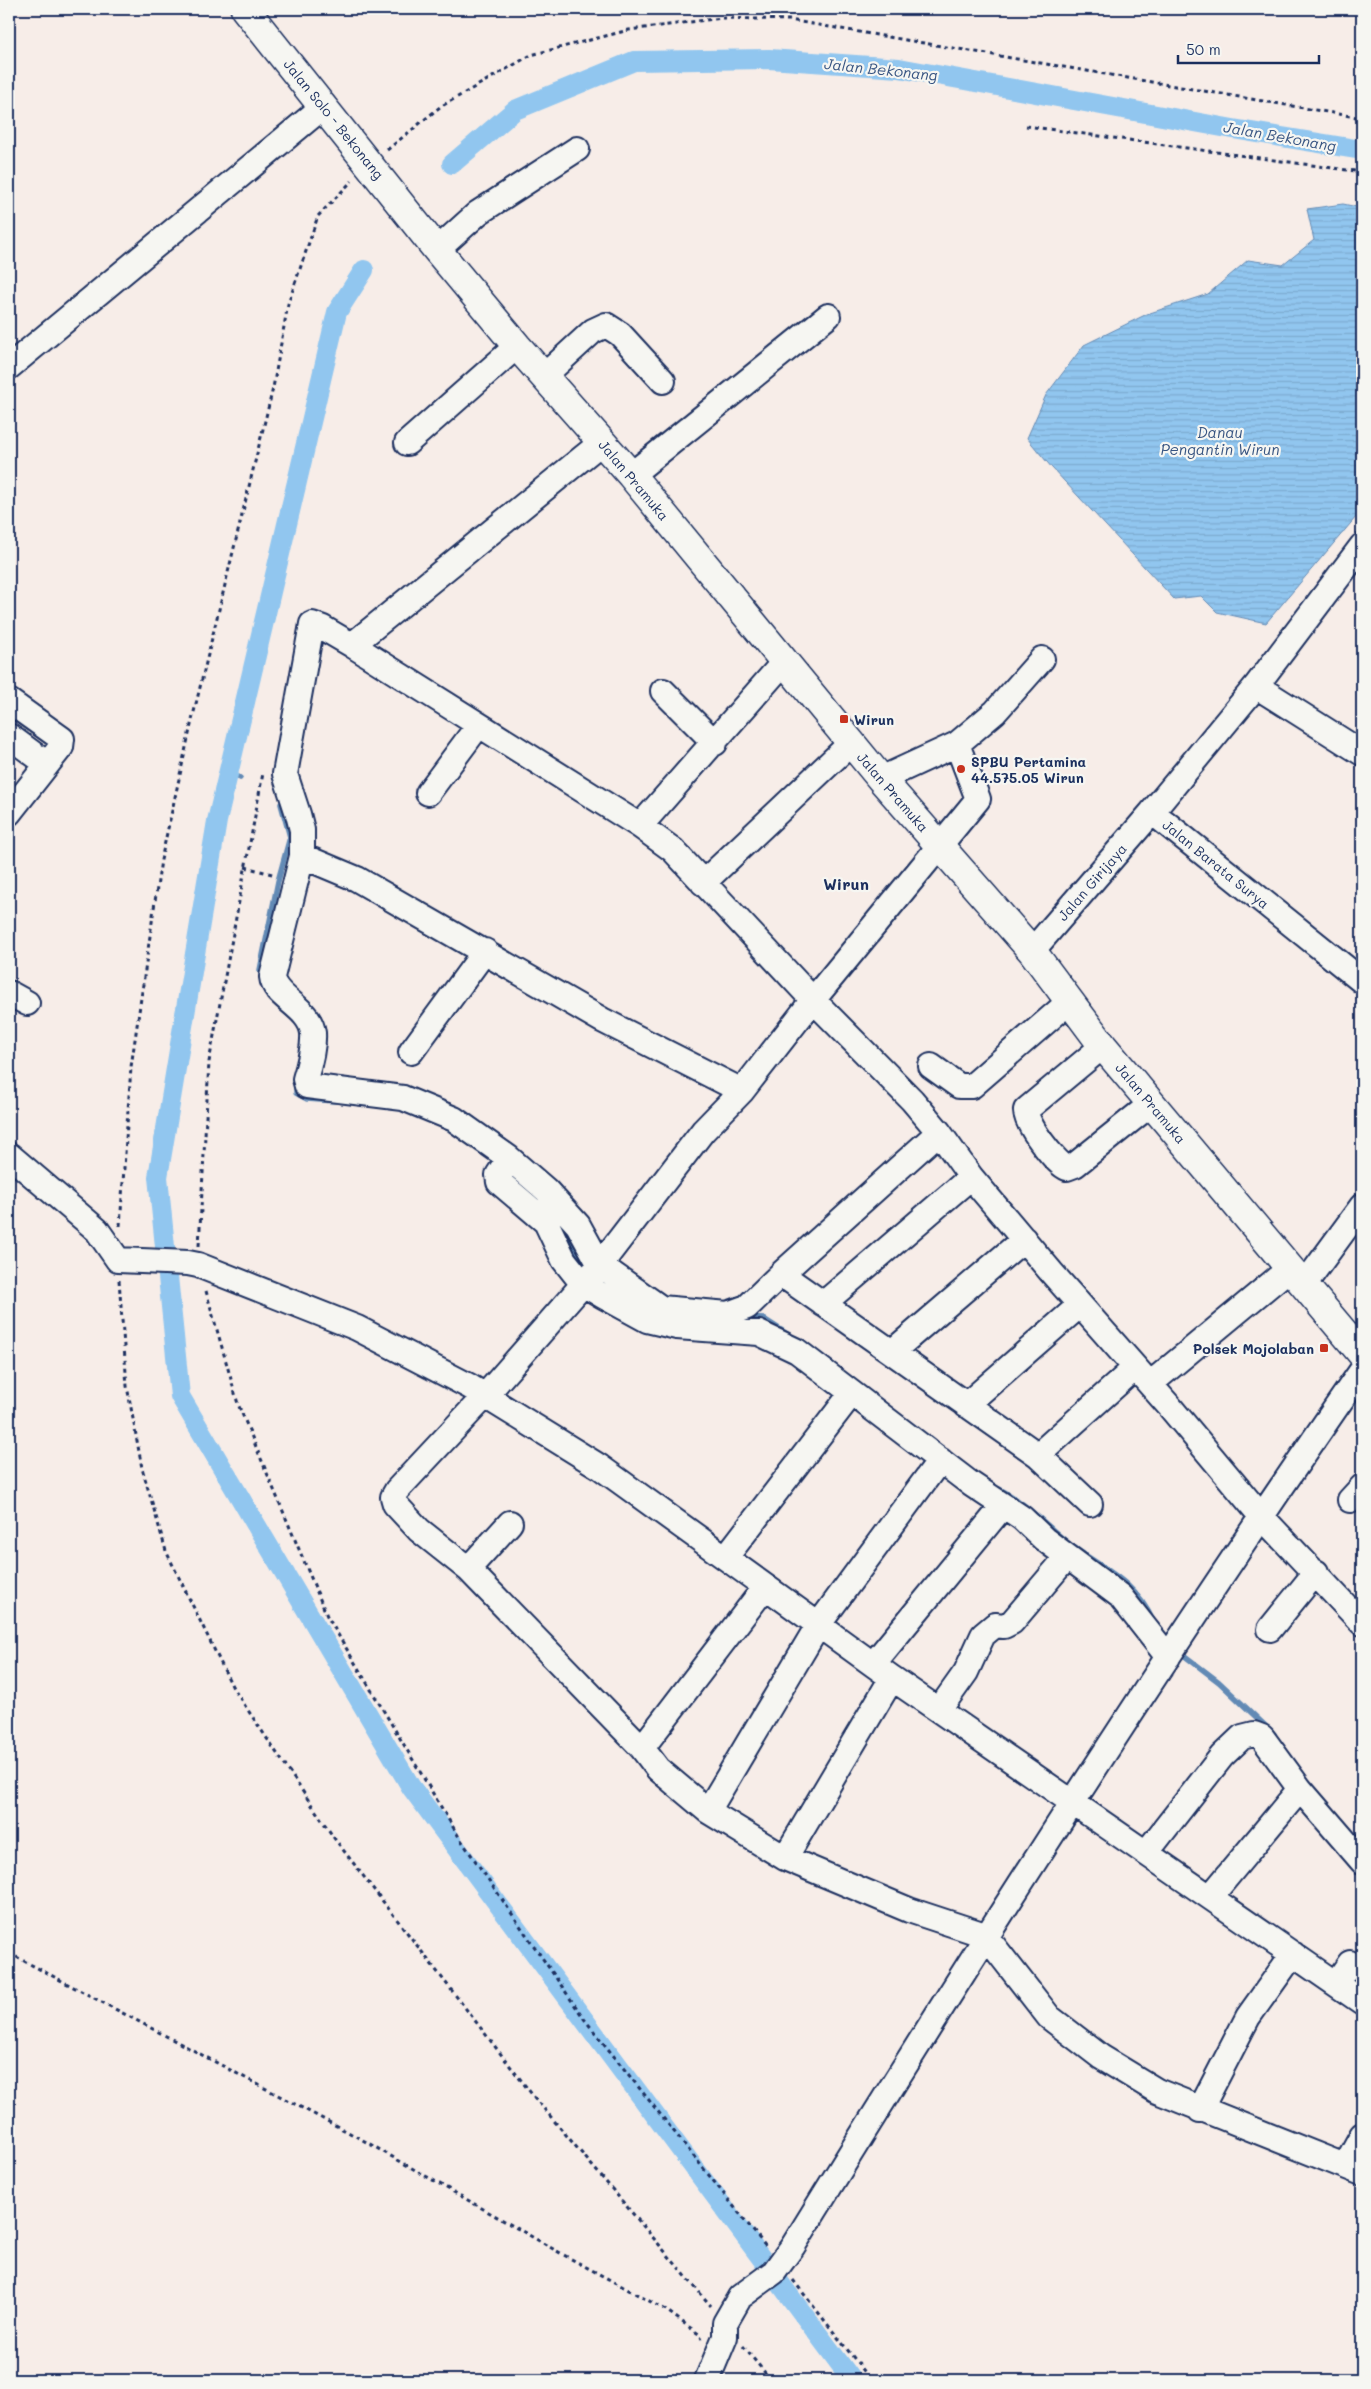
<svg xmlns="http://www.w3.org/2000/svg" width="1371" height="2389" font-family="Mali,sans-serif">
<defs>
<pattern id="water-rules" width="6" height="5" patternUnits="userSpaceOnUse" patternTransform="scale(1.25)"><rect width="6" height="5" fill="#91c6ef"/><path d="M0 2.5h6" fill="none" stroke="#7caacf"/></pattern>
</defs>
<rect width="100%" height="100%" fill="#f7ede8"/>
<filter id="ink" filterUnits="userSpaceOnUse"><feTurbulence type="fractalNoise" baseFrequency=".02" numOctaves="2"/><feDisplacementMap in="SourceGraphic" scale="10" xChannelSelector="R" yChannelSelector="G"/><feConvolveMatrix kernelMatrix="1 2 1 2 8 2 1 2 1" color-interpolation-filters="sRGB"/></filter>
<g filter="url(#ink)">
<path fill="url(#water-rules)" stroke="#628ab5" d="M 1343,204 L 1362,208 L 1362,510 L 1266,623 L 1217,612 L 1201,596 L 1174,599 L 1052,468 L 1027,438 L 1046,395 L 1084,345 L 1147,314 L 1208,294 L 1248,260 L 1283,265 L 1314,240 L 1307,209 Z"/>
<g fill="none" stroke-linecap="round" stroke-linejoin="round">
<path stroke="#628ab5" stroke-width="5.5" d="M 229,771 L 240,778
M 263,979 L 260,970 L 278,881 L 290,837 L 281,804
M 296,1083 L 296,1093 L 307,1099 L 335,1101
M 524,1186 L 538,1201
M 559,1224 L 587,1270
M 745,1318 L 764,1319 L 792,1337
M 999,1489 C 1027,1503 1047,1527 1072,1546 C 1105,1570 1135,1581 1153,1621
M 1177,1650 L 1219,1682 L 1274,1734"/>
<path stroke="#91c6ef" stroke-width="20" d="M 452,164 L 515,110 L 634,61 L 769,59 L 899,68 L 1233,129 L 1362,150
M 364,270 L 337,312 L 217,821 L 158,1177 L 180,1396 L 411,1787 L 852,2380"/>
<defs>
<path id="minor" d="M 437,250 L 478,213 L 577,149
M 9,367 L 324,106
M 545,375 L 593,331 L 606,325 L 620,334 L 663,381
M 602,442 L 352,645 L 640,826 L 673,850 L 813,1000 L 912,1100 L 939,1132 L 971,1177 L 1052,1273 L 1170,1407 L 1261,1516 L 1362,1623
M 407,443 L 517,346
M 631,475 L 828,316
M 1362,546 L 1256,686 L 1152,812 L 1362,981
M 1256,686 L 1362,753
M 663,691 L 715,743
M 9,701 L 62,739 L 61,747 L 9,813
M 9,736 L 47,764
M 957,744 L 995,712 L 1042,659
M 881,779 L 957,744 L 978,799 L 813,1000 L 742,1091 L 703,1131 L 600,1265 L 485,1396 L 397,1490 L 393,1497 L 395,1504 L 419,1530 L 468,1569 L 642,1748 L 658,1769 L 708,1811 L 785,1858 L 909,1910 L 985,1935 L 1049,2017 L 1101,2057 L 1157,2091 L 1362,2173
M 428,793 L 478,726
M 640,826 L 784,662
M 302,856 L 302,830 L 298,814 L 285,774 L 312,624 L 323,628 L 352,645
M 703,883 L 851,743
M 1032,951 L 1152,812
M 9,993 L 27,1003
M 1103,1046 L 1026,1110 C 1024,1122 1056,1164 1067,1168 L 1075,1165 L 1151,1104
M 411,1052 L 485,951
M 931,1066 L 959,1086 L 972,1086 L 1070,1001
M 742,1091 L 602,1020 L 357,879 L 302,856 L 272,977 C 274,998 310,1007 313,1033 C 314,1047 309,1066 305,1079 L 307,1086 L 403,1098 L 454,1119 L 509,1158 L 546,1190 L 578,1225 L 600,1265 L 661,1308 L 728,1314 L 747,1307 L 781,1274
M 939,1132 L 781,1274 L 1038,1455 L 1090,1504
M 9,1155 L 97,1230 L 118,1260 L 188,1263 L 198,1265 L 357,1328 L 469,1386 L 600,1467 L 892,1678 L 1362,2002
M 509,1158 L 498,1175 L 499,1182 L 546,1222 L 564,1260 L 583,1284 L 603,1296 L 647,1320 L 677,1327 L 759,1333 L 797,1351 L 971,1484 L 1022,1518 L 1044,1539 L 1120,1596 L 1168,1657
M 1304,1285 L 1362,1206
M 823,1304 L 971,1177
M 893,1351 L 1024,1239
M 1150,1384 L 1290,1268
M 966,1405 L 1080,1305
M 1038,1455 L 1135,1368
M 1350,1500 L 1362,1487
M 726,1557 L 852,1393
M 468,1569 L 510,1523
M 1270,1629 L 1316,1572
M 874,1663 L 1003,1506
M 939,1710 L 966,1672 L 983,1635 L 995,1625 L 1004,1626 L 1012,1622 L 1067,1557
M 642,1748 L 765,1587
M 708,1811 L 819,1624 L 940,1460
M 1146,1853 L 1222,1756 L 1242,1737 L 1254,1734 L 1262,1737 L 1300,1789 L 1362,1861
M 785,1858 L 892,1678
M 1211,1896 L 1300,1789
M 1336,1983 L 1350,1963
M 1200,2110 L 1248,2017 L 1293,1954
M 1345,2166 L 1362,2135
M 707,2380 L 725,2337 L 725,2323 L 740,2297 L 774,2272 L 793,2246 C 976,1949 1163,1656 1362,1370"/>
<path id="major" d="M 245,9 L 437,250 L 517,346 L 631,475 L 881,779 L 1032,951 L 1103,1046 L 1362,1354"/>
</defs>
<use href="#minor" stroke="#1b2f5e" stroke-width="28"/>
<use href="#major" stroke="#1b2f5e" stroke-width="31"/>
<path stroke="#1b2f5e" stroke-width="3" stroke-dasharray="4 4" stroke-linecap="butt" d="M 1026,126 L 1362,172
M 387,150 L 440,107 L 531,55 L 629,30 L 722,18 L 789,20 L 1362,118
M 245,867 L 276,875
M 120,1226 L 131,1067 L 161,860 L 193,716 L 273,388 L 288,304 L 318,216 L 352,181
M 199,1246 L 209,1062 L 263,773
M 119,1280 L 127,1386 L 142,1468 L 166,1551 L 233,1688 L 334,1838 L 534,2097 L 711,2306
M 206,1291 L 238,1404 L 327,1616 L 459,1837 L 585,2020 L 767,2248
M 9,1953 L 361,2139 L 562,2254 L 666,2310 L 700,2335 L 702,2339
M 793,2280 L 871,2380
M 743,2346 L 771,2380"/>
<use href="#minor" stroke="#f6f6f2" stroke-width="24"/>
<use href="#major" stroke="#f6f6f2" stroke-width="28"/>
</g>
</g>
<g fill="#c8321e" stroke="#f6f6f2" stroke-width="2">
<rect x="839" y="714" width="10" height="10" rx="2.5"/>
<circle cx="961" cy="769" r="5"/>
<rect x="1319" y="1343" width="10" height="10" rx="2.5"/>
</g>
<g text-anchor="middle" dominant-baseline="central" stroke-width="4.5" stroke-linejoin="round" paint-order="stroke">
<g font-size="14" fill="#1b2f5e" stroke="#f6f6f2">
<text transform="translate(334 119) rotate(51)">Jalan Solo - Bekonang</text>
<text transform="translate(634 480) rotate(50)">Jalan Pramuka</text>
<text transform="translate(893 792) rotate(49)">Jalan Pramuka</text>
<text transform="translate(1216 864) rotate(39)">Jalan Barata Surya</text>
<text transform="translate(1092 882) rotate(-49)">Jalan Girijaya</text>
<text transform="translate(1151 1103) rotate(50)">Jalan Pramuka</text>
</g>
<g font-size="14" font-weight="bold" fill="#1b2f5e" stroke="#f6f6f2" text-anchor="start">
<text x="854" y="719">Wirun</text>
<text x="971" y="761">SPBU Pertamina<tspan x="971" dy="16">44.575.05 Wirun</tspan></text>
<text x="1314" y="1348" text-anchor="end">Polsek Mojolaban</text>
</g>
<g font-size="15" font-style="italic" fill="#385582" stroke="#f6f6f2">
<text transform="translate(881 69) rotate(6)">Jalan Bekonang</text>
<text transform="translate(1280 136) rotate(10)">Jalan Bekonang</text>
<text x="1220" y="432">Danau<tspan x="1220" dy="17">Pengantin Wirun</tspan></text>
</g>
<g font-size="16" font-weight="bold" fill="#1b2f5e" stroke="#f6f6f2">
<text x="846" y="883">Wirun</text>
</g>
</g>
<rect width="1371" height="2389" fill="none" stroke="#f6f6f2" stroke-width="30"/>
<rect x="15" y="15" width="1341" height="2359" fill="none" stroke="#1b2f5e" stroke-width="2" filter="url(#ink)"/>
<path d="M1178 55v8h141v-8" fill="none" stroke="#1b2f5e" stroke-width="2.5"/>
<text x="1186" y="55" font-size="15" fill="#1b2f5e" stroke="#f6f6f2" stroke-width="4" paint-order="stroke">50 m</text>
</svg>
